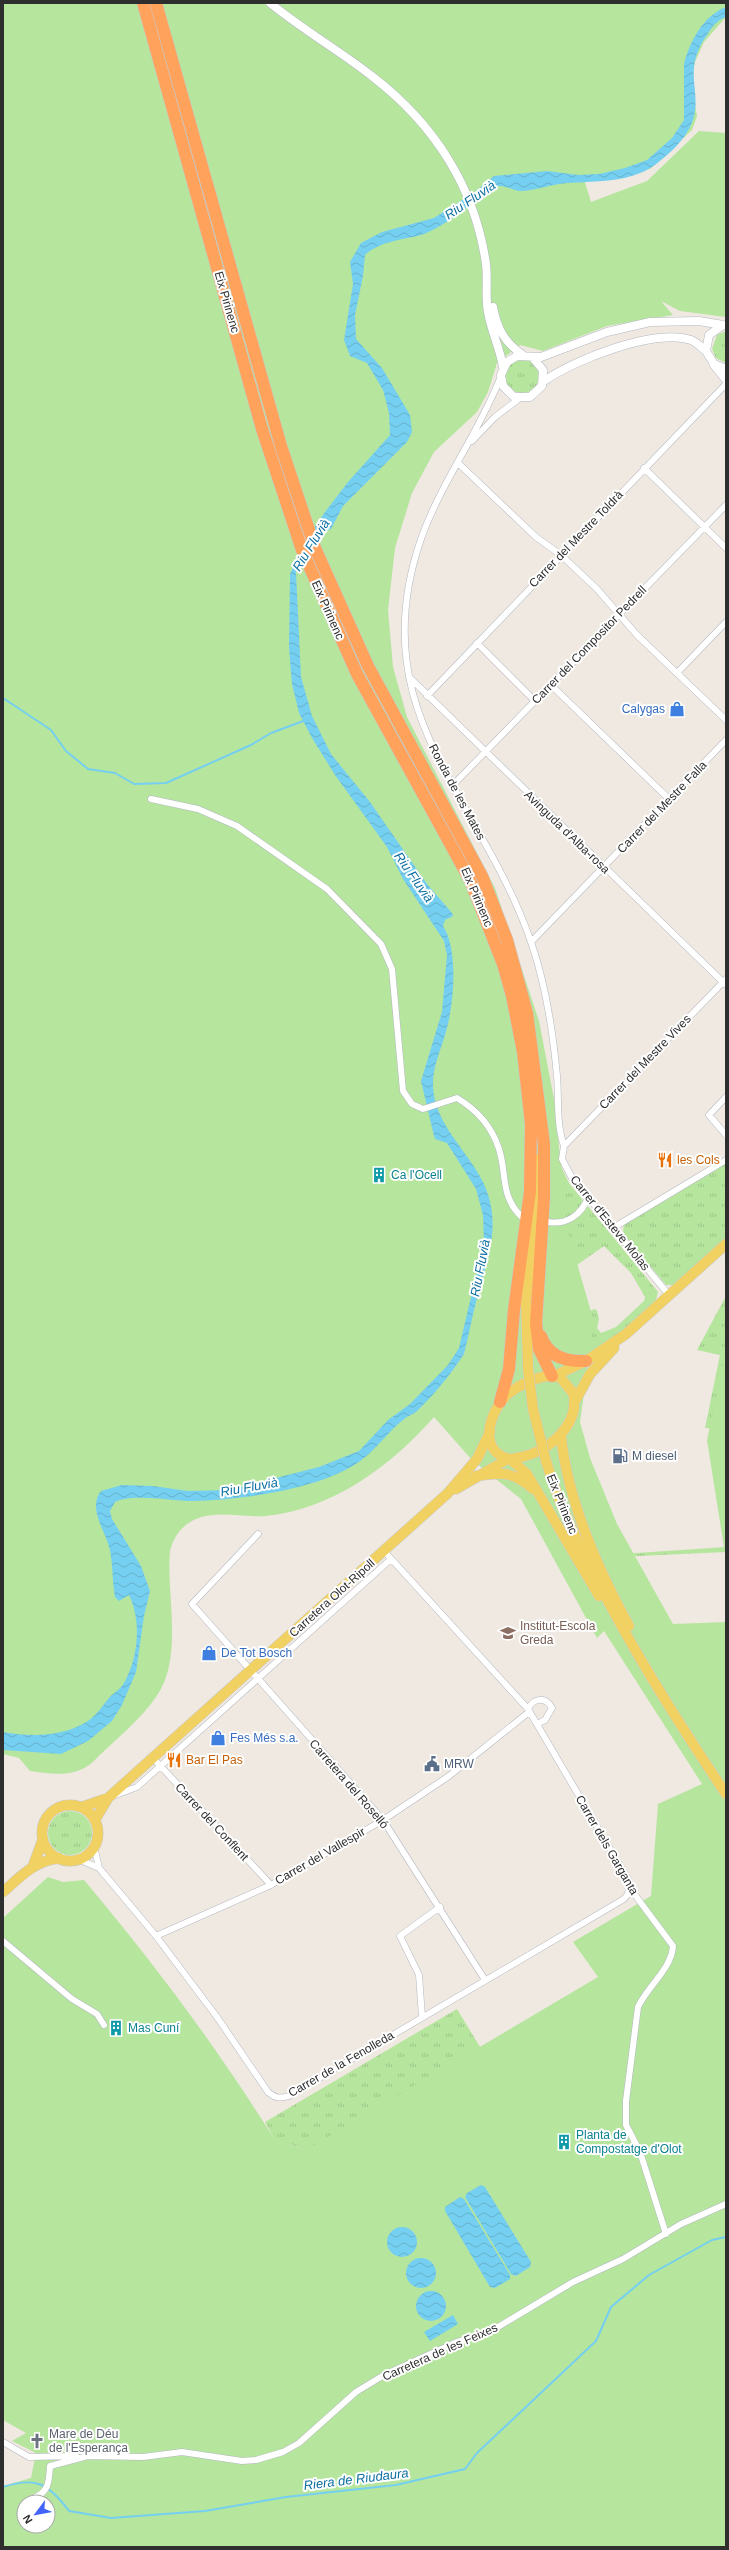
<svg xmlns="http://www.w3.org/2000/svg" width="729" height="2550" font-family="Arial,sans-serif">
<defs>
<pattern id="grass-tufts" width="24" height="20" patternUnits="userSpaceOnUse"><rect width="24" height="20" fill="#b6e59e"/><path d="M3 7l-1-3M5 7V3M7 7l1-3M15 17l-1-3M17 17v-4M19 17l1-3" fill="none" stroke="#9dc588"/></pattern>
<pattern id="water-waves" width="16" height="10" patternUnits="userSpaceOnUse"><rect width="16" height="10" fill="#75cff0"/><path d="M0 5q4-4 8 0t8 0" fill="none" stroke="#66b2ce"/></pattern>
</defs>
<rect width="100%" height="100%" fill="#efe9e1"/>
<path fill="url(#grass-tufts)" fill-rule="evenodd" d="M 726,331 L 726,363 L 716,358 L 712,349 L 717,335 Z
M505 376a17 17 0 1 1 34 0a17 17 0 1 1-34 0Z
M 558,1160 L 569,1183 L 658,1292 L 656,1300 L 614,1338 L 589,1354 L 540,1307 ZM 604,1246 L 631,1273 L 645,1297 L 644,1301 L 616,1327 L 601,1333 L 597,1328 L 599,1319 L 597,1311 L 595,1309 L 581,1314 L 577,1265 Z
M 726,1161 L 726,1238 L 673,1285 L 666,1285 L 625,1236 L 623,1231 L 624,1224 Z
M 726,1296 L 726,1430 L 705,1428 L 720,1355 L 697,1350 Z
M 726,1547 L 726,1552 L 616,1557 L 607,1555 Z
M48 1833a22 22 0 1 1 44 0a22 22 0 1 1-44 0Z
M 457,2009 L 520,2113 L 304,2151 L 294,2145 L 276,2143 L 265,2122 Z"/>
<path fill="#b6e59e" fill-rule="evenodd" d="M 3,3 L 726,3 L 726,17 L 704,42 L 695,62 L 691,84 L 697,116 L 692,130 L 650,169 L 584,179 L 591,202 L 647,181 L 699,131 L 726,133 L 726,317 L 680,311 L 661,301 L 673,315 L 607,326 L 543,351 L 520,345 L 497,363 L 488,392 L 477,412 L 434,452 L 412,493 L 395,548 L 388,610 L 393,667 L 407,717 L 495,888 L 539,1021 L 554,1099 L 568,1232 L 594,1322 L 580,1422 L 590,1458 L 617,1524 L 673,1624 L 726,1622 L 726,2547 L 3,2547 L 3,2486 L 31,2478 L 36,2453 L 12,2441 L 26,2433 L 3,2420 L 3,1918 L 48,1877 L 63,1882 L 84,1880 C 154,1963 219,2050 276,2142 L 294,2145 L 304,2151 L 598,1977 L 573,1942 L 651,1896 L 658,1804 L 702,1784 L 604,1631 L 597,1638 L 521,1499 L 472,1460 L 434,1417 C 391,1466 333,1509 266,1516 C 244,1518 217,1510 196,1519 C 182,1525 174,1536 170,1551 C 166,1596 184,1658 156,1697 C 139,1722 113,1741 92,1763 C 73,1778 53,1774 30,1771 L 19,1758 L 3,1754 ZM 24,2502 L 48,2502 L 48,2526 L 24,2526 Z
M 726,1349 L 726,1560 L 707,1440 Z"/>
<path fill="url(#water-waves)" d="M 726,7 L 726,17 C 717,20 712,27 707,35 C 680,73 705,93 691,125 C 684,141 669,154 655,165 C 626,185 592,180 559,184 C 547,186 535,190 523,191 C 515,192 508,186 500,186 C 493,186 460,214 450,220 C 441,225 431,232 421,235 C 402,240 380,241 365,255 L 363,276 L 355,315 L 356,339 L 382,368 L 410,415 L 412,432 L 407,442 L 343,506 L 331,529 L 324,532 L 311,545 L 296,572 L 301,677 L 312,716 L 331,754 L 370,802 L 427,884 L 452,913 L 453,916 L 445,920 L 443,926 C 459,950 454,1007 445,1035 C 440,1052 433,1066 433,1084 C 433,1122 466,1149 482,1180 C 503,1222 488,1256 477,1298 C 472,1316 469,1335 464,1354 C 451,1374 433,1396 416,1412 C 412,1415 407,1416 403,1420 C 389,1431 378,1447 364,1458 C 326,1489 241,1500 193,1501 C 172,1501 132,1493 115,1502 L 110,1511 L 112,1519 L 141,1566 L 150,1591 L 144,1616 L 136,1672 L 122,1705 L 112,1721 L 88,1741 L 61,1754 L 3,1750 L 3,1732 C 31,1737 63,1737 88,1721 C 96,1716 103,1705 109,1698 C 113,1693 120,1690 124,1683 C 138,1658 142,1622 129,1595 L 119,1601 L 115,1597 C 112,1581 113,1566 110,1550 C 106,1531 87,1509 101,1491 L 122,1485 L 153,1486 L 188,1491 L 229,1490 L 319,1467 L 359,1451 L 388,1420 L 410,1404 L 448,1365 L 459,1348 L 484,1242 L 483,1215 L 476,1189 L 447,1143 L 435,1139 L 434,1136 L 421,1081 L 442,1012 L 447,955 L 444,941 L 403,879 L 387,847 L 335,775 L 312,738 L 299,713 L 292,684 L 289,648 L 290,574 L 306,540 L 325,512 L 348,482 L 390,435 L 389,413 L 383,390 L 367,363 L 350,356 L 344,340 L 353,284 L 350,262 L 361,243 L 382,232 L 434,218 L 476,191 L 494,176 L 547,171 L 578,175 L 599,174 L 625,168 L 647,160 L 672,138 L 684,120 L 684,64 C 690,41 703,16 726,7 Z
M 481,2185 L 485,2187 L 531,2262 L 530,2267 L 516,2276 L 511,2274 L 465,2197 L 467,2193 Z
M 460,2197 L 464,2199 L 510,2275 L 510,2279 L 495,2288 L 490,2287 L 445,2211 L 445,2207 Z
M387 2242a15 15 0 1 1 30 0a15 15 0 1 1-30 0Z
M406 2273a15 15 0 1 1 30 0a15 15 0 1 1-30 0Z
M416 2306a15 15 0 1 1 30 0a15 15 0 1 1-30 0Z
M 453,2315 L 458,2324 L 430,2341 L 424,2332 Z"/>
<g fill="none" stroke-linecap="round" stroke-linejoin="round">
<path stroke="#75cff0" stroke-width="2" d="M 3,698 L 51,730 L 66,751 L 88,769 L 115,773 L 134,784 L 166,783 L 251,745 L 271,733 L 306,720
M 3,2487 C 36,2476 49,2484 69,2511 L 111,2518 L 205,2511 L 286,2497 L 396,2485 L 465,2469 L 477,2453 L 596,2341 L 611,2307 L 649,2275 L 712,2240 L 726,2237"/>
<defs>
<path id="minor" d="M 501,376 C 479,433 441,482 421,539 C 361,713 480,794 531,942 C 546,985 553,1032 557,1076 C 559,1100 556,1123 564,1146
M 472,441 L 495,417 L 520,398
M 458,463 L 536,537 L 561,555 L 597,589 L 637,635 L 726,720
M 644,468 L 726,548
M 477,643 L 535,701
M 677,673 L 726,622
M 409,677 L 726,985
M 551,685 L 669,799
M 427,696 L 726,384
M 452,786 L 726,505
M 151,799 L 198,809 L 237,826 L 327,889 L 381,944 L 392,969 L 403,1091 L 412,1104 L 423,1109 L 457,1098 C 477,1110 492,1127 499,1149 C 507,1174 500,1197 522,1217
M 531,942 L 726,740
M 726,1097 L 709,1115 L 726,1135
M 548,1222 C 567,1225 581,1215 588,1198
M 613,1228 L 726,1160
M 669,1295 L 572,1178 L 562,1159 L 564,1146 L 726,979
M 258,1534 L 192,1604 L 383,1820 L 485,1980
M 384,1551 L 528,1709 L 629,1881 L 629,1887 L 673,1946 C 672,1968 647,1987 638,2007 L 626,2101 L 626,2125 L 640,2152 L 666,2234
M 528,1709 C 534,1697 546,1697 552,1708 L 545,1720 L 537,1724
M 153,1758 L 271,1885
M 113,1796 L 137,1787 L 391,1559
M 94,1846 L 99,1868 L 156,1936 L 217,2017 L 268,2092 C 275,2098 280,2099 289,2096 L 624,1899 L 628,1894 L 629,1887
M 78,1859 L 99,1868
M 156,1936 L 271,1885 L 383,1820 L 449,1776 L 529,1712
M 3,1941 L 72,1999 L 97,2014 L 104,2025
M 422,2017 L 419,1975 L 400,1936 L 440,1907
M 3,2442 L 29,2457 L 76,2456
M 33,2498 C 49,2493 49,2481 50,2466 L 88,2456 L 143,2457 L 182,2452 L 242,2461 L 256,2460 L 283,2452 L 299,2443 L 356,2392 L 384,2375 L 457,2342 L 493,2330 L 573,2282 L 623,2259 L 681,2224 L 726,2204"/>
<path id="tertiary" d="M 270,3 C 303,30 340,51 373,77 C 434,124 475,187 486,264 C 488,280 485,296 488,312 C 491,331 500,348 503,367
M 493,307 C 497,329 505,343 523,355
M 723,325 L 709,335 L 706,351 L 714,364 L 726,369
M 533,358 L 543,370 L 542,386 L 530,397 L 514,397 L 503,386 L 501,375 L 507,362 L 517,356 L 541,357 L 607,332 L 650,322 L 699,321 L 723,325
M 714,365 L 726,380
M 544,381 C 574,360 654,328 691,340 C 696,342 701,347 706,351"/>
<path id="primary" d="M 528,1368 L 526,1303 L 539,1159
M 546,1376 L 560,1377 L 573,1393 C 581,1424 548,1452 521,1457 C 516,1458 511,1460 506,1458 C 477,1448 491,1409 508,1394 C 519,1385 532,1379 546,1376 Z
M 554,1376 L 586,1361 L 626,1334 L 726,1244
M 574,1403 L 590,1374 L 614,1348
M 561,1435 C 567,1499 599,1571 629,1626
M 510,1459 L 527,1474 L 599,1596
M 546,1461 C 559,1505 579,1545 600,1586 C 637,1658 681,1727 726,1794
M 476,1476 C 501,1472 513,1471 533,1489
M 456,1489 L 508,1459
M42 1833a28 28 0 1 1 56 0a28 28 0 1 1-56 0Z
M 82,1807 L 108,1798
M 95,1820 L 108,1798 L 448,1493 L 477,1459 L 490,1432
M 33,1866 L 43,1839
M 3,1892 C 20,1877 34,1861 59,1858"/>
<path id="motorway" d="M 143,3 L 262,429 L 302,550 L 357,674 L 470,880 L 503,964 L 512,996 L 523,1052 L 531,1124 L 530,1192 L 514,1310 L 509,1369 L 500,1402
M 156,3 L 281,446 L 315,548 L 368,666 L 482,876 L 507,940 L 527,1013 L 544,1144 L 544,1197 L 536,1323 L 539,1349 L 552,1376
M 541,1336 C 548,1357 566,1362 586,1361"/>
</defs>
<use href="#minor" stroke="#b4b7c1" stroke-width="7"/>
<use href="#tertiary" stroke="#b4b7c1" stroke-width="9"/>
<use href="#primary" stroke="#c9c9c9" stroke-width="11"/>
<use href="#motorway" stroke="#c9c9c9" stroke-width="13"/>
<use href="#minor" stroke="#fff" stroke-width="6"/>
<use href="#tertiary" stroke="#fff" stroke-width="8"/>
<use href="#primary" stroke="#f2d163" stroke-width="10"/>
<use href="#motorway" stroke="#ffa35c" stroke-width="12"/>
<defs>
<path id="primary-bridge" d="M 528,1368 L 533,1409 L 546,1461"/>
</defs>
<use href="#primary-bridge" stroke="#c9c9c9" stroke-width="11" stroke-linecap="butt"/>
<use href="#primary-bridge" stroke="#f2d163" stroke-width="10"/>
</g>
<defs>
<symbol id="shop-bare" viewBox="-9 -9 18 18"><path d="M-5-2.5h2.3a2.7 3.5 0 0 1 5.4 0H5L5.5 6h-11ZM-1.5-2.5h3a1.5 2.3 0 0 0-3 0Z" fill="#3f7fe0" stroke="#fff" stroke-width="2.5" paint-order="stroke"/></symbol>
<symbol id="restaurant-bare" viewBox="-9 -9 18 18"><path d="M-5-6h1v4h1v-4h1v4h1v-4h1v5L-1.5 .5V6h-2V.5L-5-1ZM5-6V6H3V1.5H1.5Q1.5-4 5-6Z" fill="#e8710a" stroke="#fff" stroke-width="2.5" paint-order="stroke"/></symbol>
<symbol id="building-bare" viewBox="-9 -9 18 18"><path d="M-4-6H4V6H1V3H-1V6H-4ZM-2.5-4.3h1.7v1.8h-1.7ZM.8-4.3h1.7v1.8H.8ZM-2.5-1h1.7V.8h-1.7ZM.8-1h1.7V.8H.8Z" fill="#0f9aa8" stroke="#fff" stroke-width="2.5" paint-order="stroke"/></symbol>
<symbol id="fuel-bare" viewBox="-9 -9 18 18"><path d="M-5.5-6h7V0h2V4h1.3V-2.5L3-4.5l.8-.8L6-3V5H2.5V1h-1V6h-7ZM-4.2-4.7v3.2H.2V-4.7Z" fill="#5c6f8a" stroke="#fff" stroke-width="2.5" paint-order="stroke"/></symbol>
<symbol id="school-bare" viewBox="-9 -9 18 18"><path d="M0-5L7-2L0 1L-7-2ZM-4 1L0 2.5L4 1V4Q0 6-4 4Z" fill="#8d6e63" stroke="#fff" stroke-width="2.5" paint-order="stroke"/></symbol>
<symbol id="civic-bare" viewBox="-9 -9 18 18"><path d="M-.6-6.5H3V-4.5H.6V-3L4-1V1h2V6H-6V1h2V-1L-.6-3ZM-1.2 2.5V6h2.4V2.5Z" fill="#5c6f8a" stroke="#fff" stroke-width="2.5" paint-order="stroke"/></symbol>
<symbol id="church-bare" viewBox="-9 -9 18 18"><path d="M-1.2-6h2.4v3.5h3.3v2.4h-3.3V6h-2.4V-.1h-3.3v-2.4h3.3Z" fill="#6b7280" stroke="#fff" stroke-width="2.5" paint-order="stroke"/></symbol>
</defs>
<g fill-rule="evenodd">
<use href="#shop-bare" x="666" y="698" width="22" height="22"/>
<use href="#restaurant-bare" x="654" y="1149" width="22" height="22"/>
<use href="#building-bare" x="368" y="1164" width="22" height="22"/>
<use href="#fuel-bare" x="609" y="1445" width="22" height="22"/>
<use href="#school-bare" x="497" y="1622" width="22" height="22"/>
<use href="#shop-bare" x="198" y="1642" width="22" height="22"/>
<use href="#shop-bare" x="207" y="1727" width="22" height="22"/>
<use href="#restaurant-bare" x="163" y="1749" width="22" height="22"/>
<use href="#civic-bare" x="421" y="1753" width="22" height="22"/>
<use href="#building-bare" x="105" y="2017" width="22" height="22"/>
<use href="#building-bare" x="553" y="2131" width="22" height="22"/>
<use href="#church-bare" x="26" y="2430" width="22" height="22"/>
</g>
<g text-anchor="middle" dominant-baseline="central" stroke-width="4" stroke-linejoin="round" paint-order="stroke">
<g font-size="12" fill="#2e2e2e" stroke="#fff">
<text transform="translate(227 302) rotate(74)">Eix Pirinenc</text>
<text transform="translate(576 539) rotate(-46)">Carrer del Mestre Toldrà</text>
<text transform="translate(328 610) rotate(66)">Eix Pirinenc</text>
<text transform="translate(589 645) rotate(-46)">Carrer del Compositor Pedrell</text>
<text transform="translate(457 792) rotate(62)">Ronda de les Mates</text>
<text transform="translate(662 807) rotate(-46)">Carrer del Mestre Falla</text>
<text transform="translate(567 832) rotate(44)">Avinguda d'Alba-rosa</text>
<text transform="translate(477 897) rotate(67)">Eix Pirinenc</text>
<text transform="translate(645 1062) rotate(-46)">Carrer del Mestre Vives</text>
<text transform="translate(610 1223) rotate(51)">Carrer d'Esteve Molas</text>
<text transform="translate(562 1504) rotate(68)">Eix Pirinenc</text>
<text transform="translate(332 1598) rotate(-42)">Carretera Olot-Ripoll</text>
<text transform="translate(349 1784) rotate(49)">Carretera del Roselló</text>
<text transform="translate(212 1822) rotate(47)">Carrer del Conflent</text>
<text transform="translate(607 1845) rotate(60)">Carrer dels Garganta</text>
<text transform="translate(320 1856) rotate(-30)">Carrer del Vallespir</text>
<text transform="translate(341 2064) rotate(-30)">Carrer de la Fenolleda</text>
<text transform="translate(440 2352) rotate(-24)">Carretera de les Feixes</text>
</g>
<g font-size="12" fill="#366cbe" stroke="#fff" text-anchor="start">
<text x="665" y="709" text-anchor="end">Calygas</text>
<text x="221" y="1653">De Tot Bosch</text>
<text x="230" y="1738">Fes Més s.a.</text>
</g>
<g font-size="12" fill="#c56008" stroke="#fff" text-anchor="start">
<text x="677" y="1160">les Cols</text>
<text x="186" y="1760">Bar El Pas</text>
</g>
<g font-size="12" fill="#0d838f" stroke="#fff" text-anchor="start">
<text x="391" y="1175">Ca l'Ocell</text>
<text x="128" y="2028">Mas Cuní</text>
<text x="576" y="2135">Planta de<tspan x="576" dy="14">Compostatge d'Olot</tspan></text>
</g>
<g font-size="12" fill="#4e5e75" stroke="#fff" text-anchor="start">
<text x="632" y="1456">M diesel</text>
<text x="444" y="1764">MRW</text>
</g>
<g font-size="12" fill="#785e54" stroke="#fff" text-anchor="start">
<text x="520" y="1626">Institut-Escola<tspan x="520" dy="14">Greda</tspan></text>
</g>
<g font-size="12" fill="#5b616d" stroke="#fff" text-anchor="start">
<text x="49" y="2434">Mare de Déu<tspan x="49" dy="14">de l'Esperança</tspan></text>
</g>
<g font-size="13" font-style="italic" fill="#0d6fa3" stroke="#fff">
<text transform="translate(470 200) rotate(-34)">Riu Fluvià</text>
<text transform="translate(311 545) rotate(-58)">Riu Fluvià</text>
<text transform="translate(414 877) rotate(55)">Riu Fluvià</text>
<text transform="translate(480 1268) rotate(-79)">Riu Fluvià</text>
<text transform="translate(249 1487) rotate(-10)">Riu Fluvià</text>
<text transform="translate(356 2479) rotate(-7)">Riera de Riudaura</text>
</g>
</g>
<rect width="729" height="2550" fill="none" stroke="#2e2e2e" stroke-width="8"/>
<g transform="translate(36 2514) rotate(238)"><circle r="19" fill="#ffffff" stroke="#ababab"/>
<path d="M0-3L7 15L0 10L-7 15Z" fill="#4264fb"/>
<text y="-6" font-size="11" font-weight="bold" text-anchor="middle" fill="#2e2e2e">N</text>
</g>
</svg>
